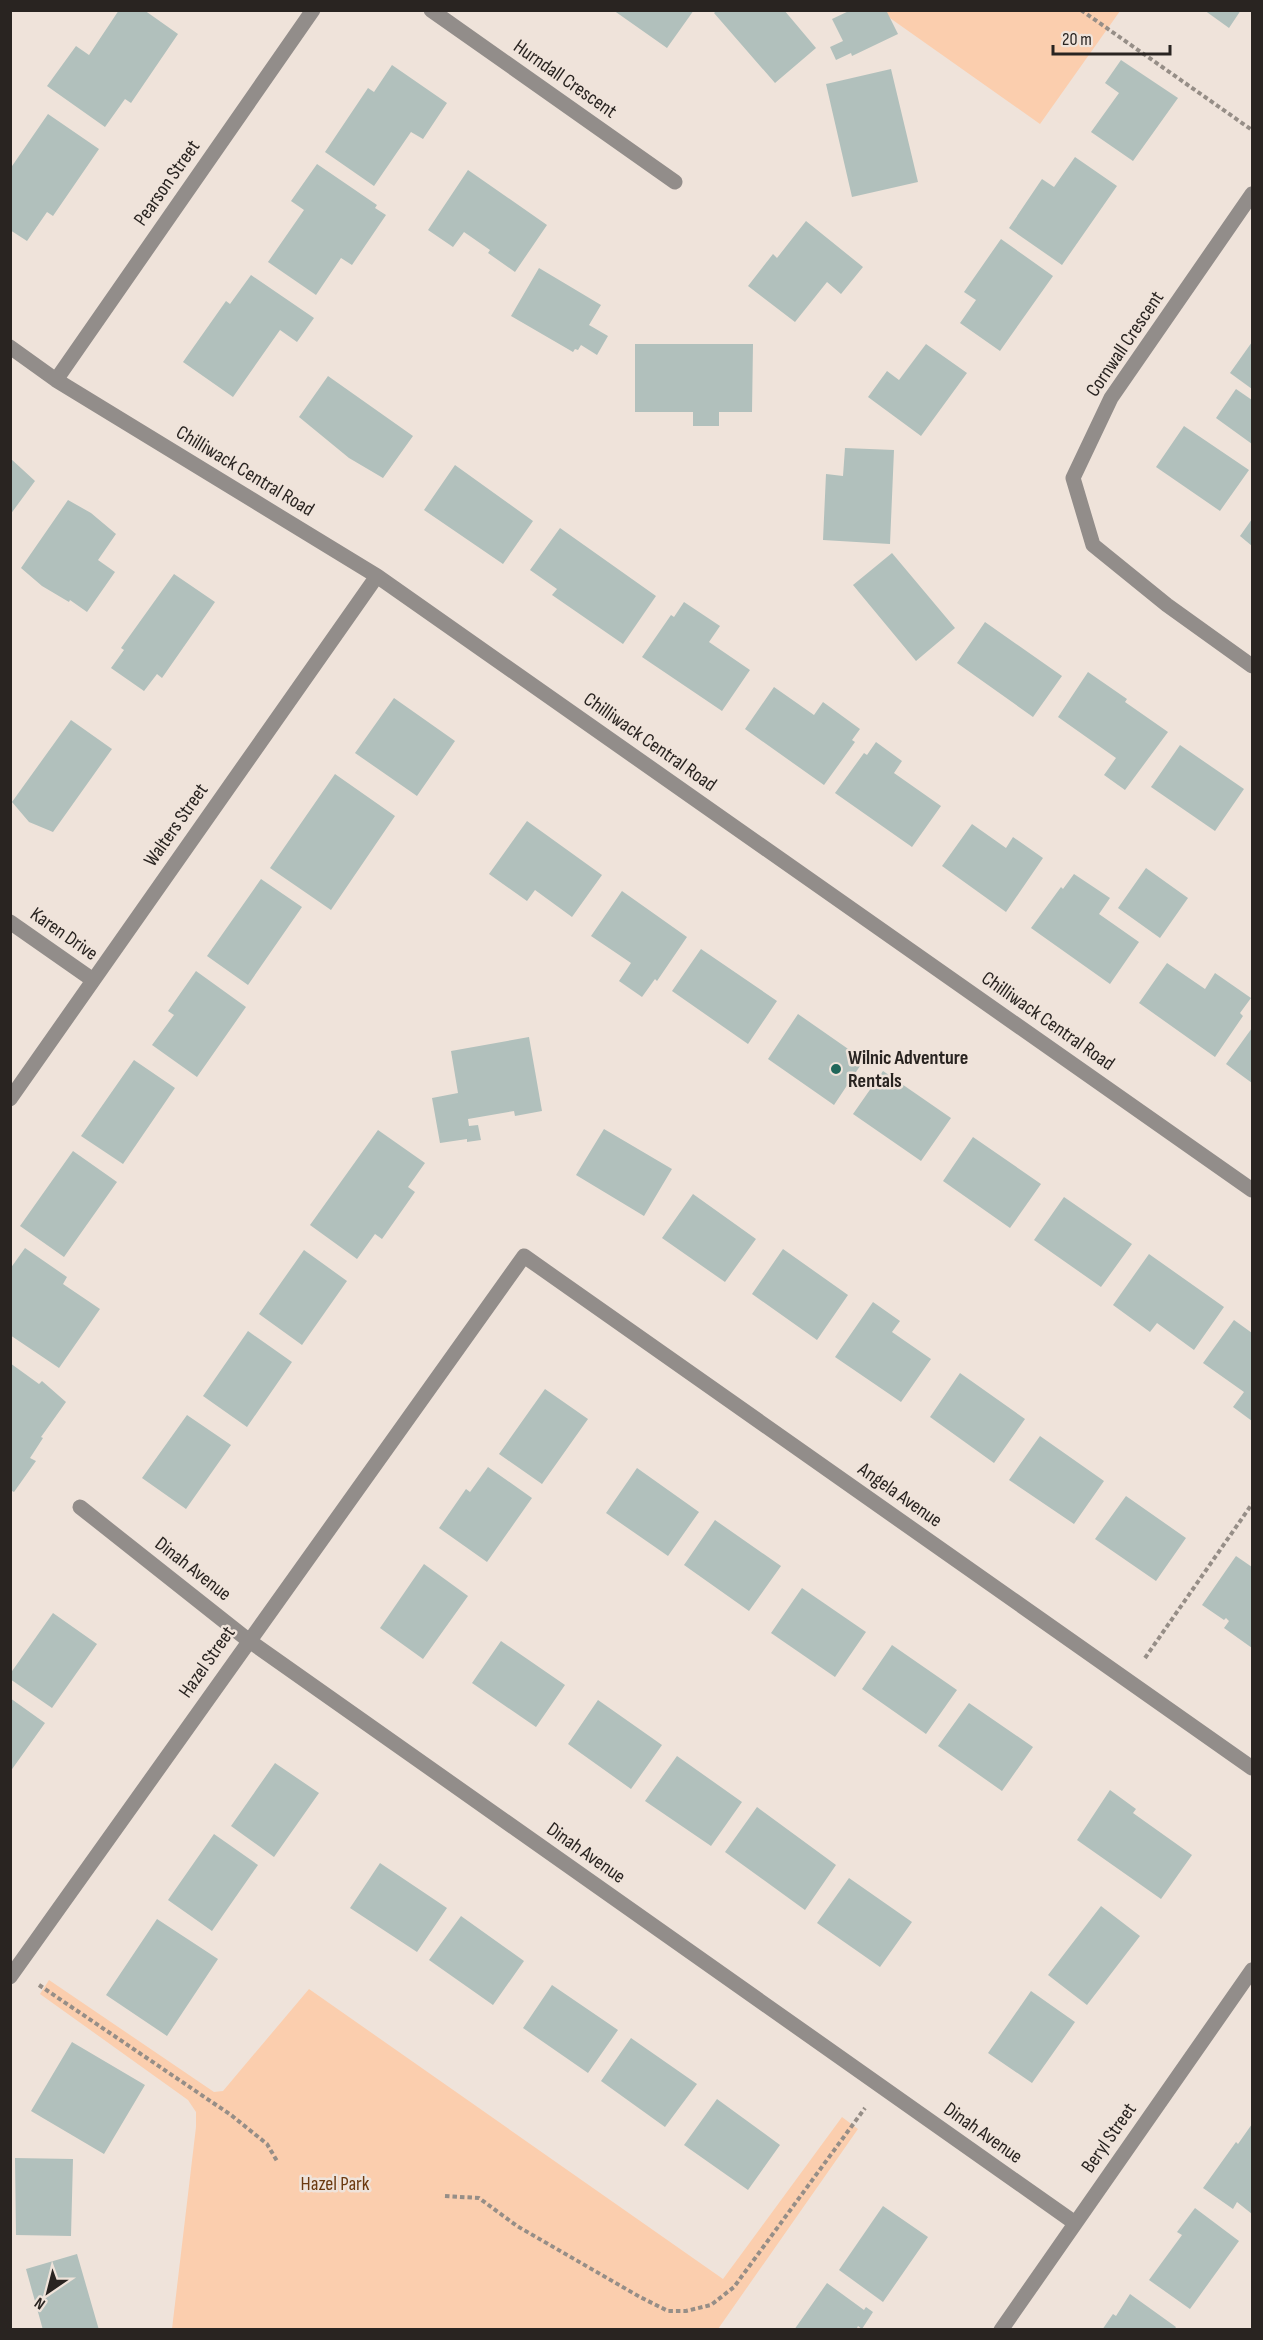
<svg xmlns="http://www.w3.org/2000/svg" width="1263" height="2340" font-family="'Sofia Sans Condensed',sans-serif">
<rect width="100%" height="100%" fill="#efe3da"/>
<path fill="#fbceae" d="M 880,11 L 1120,11 L 1040,124 Z
M 49,1980 L 214,2092 L 223,2091 L 309,1989 L 723,2279 L 842,2117 L 858,2129 L 718,2329 L 172,2329 L 196,2127 L 196,2112 L 188,2100 L 40,1994 Z"/>
<path fill="#b1c0bc" d="M 119,10 L 144,10 L 178,34 L 131,103 L 125,99 L 105,127 L 47,86 L 76,46 L 89,55 Z
M 613,10 L 694,10 L 667,48 Z
M 717,10 L 784,10 L 816,48 L 775,83 L 714,13 Z
M 851,10 L 886,10 L 898,34 L 852,56 L 851,53 L 836,60 L 830,47 L 843,41 L 832,19 Z
M 1204,10 L 1241,10 L 1229,28 Z
M 1121,60 L 1178,98 L 1133,161 L 1091,132 L 1119,93 L 1105,83 Z
M 392,65 L 447,103 L 423,139 L 411,132 L 374,186 L 325,152 L 368,88 L 374,92 Z
M 891,69 L 918,182 L 852,197 L 826,84 Z
M 48,114 L 99,149 L 53,216 L 47,212 L 27,241 L 10,230 L 10,169 Z
M 1075,157 L 1117,186 L 1062,265 L 1009,228 L 1042,179 L 1054,187 Z
M 317,164 L 377,205 L 375,208 L 386,215 L 352,265 L 341,258 L 316,295 L 268,262 L 304,210 L 291,201 Z
M 468,170 L 547,225 L 515,272 L 488,253 L 490,250 L 464,232 L 453,247 L 428,230 Z
M 806,221 L 863,267 L 841,294 L 827,282 L 795,322 L 748,286 L 773,254 L 777,258 Z
M 1001,239 L 1053,276 L 1000,351 L 960,323 L 976,300 L 964,292 Z
M 539,268 L 601,305 L 589,325 L 608,336 L 597,355 L 581,345 L 578,350 L 575,349 L 573,352 L 511,316 Z
M 251,275 L 314,318 L 297,342 L 280,330 L 233,397 L 183,362 L 226,301 L 230,304 Z
M 1252,342 L 1252,389 L 1230,373 Z
M 635,344 L 753,344 L 752,412 L 719,412 L 719,426 L 693,426 L 693,412 L 635,412 Z
M 926,344 L 967,373 L 921,436 L 868,397 L 887,371 L 899,380 Z
M 328,376 L 413,436 L 383,478 L 349,458 L 299,417 Z
M 1236,389 L 1252,400 L 1252,444 L 1216,418 Z
M 1184,426 L 1249,470 L 1220,511 L 1156,467 Z
M 845,448 L 894,450 L 890,544 L 823,540 L 826,474 L 843,476 Z
M 10,458 L 35,481 L 10,515 Z
M 455,465 L 533,521 L 503,564 L 424,510 Z
M 68,500 L 91,513 L 116,534 L 98,560 L 115,572 L 87,612 L 70,600 L 69,602 L 42,586 L 21,568 Z
M 1252,519 L 1252,546 L 1240,536 Z
M 560,528 L 656,596 L 623,644 L 552,595 L 557,589 L 530,570 Z
M 892,553 L 955,628 L 916,661 L 853,585 Z
M 174,574 L 215,602 L 162,678 L 157,674 L 144,691 L 111,668 L 124,650 L 121,648 Z
M 684,602 L 720,626 L 709,642 L 750,670 L 722,711 L 642,657 L 671,615 L 674,617 Z
M 985,622 L 1062,676 L 1033,717 L 957,663 Z
M 1088,672 L 1127,699 L 1125,702 L 1168,732 L 1125,790 L 1104,775 L 1116,758 L 1058,717 Z
M 774,687 L 814,715 L 823,702 L 860,729 L 852,740 L 855,742 L 824,785 L 745,729 Z
M 394,698 L 455,741 L 417,796 L 355,753 Z
M 71,720 L 112,749 L 53,832 L 29,822 L 12,802 Z
M 876,742 L 902,761 L 894,773 L 941,806 L 912,847 L 835,793 L 864,753 L 867,755 Z
M 1180,745 L 1244,789 L 1215,831 L 1151,787 Z
M 335,774 L 395,816 L 331,910 L 270,868 Z
M 527,821 L 602,875 L 572,917 L 535,890 L 527,901 L 489,874 Z
M 972,824 L 1006,848 L 1013,837 L 1043,858 L 1006,912 L 942,866 Z
M 1146,868 L 1188,898 L 1160,938 L 1118,908 Z
M 1074,874 L 1110,898 L 1099,914 L 1139,942 L 1110,984 L 1031,928 L 1061,887 L 1063,889 Z
M 261,879 L 302,907 L 248,985 L 207,956 Z
M 622,891 L 687,937 L 657,981 L 655,979 L 642,997 L 619,981 L 631,963 L 591,936 Z
M 701,949 L 777,1001 L 748,1044 L 672,991 Z
M 1167,963 L 1205,989 L 1215,973 L 1251,998 L 1240,1013 L 1243,1016 L 1215,1057 L 1139,1003 Z
M 196,971 L 246,1007 L 197,1077 L 152,1045 L 174,1015 L 168,1011 Z
M 798,1014 L 864,1060 L 834,1105 L 768,1059 Z
M 1252,1028 L 1252,1083 L 1226,1064 Z
M 529,1037 L 542,1111 L 515,1116 L 514,1111 L 468,1119 L 469,1126 L 478,1125 L 481,1140 L 467,1142 L 467,1139 L 440,1143 L 432,1098 L 458,1093 L 451,1051 Z
M 134,1060 L 175,1088 L 123,1164 L 81,1136 Z
M 883,1071 L 951,1118 L 921,1161 L 853,1114 Z
M 604,1129 L 672,1169 L 644,1216 L 576,1175 Z
M 378,1130 L 425,1163 L 408,1187 L 415,1192 L 382,1239 L 375,1234 L 357,1259 L 310,1225 Z
M 973,1137 L 1041,1184 L 1010,1228 L 943,1181 Z
M 73,1151 L 117,1182 L 64,1257 L 20,1226 Z
M 693,1194 L 756,1239 L 725,1282 L 662,1238 Z
M 1064,1197 L 1132,1244 L 1101,1287 L 1034,1240 Z
M 25,1248 L 67,1277 L 63,1284 L 100,1309 L 59,1368 L 10,1335 L 10,1269 Z
M 783,1249 L 848,1295 L 817,1340 L 752,1294 Z
M 304,1250 L 347,1281 L 302,1345 L 259,1314 Z
M 1149,1254 L 1224,1307 L 1194,1350 L 1157,1323 L 1150,1332 L 1113,1305 Z
M 873,1302 L 900,1321 L 892,1332 L 931,1359 L 901,1402 L 835,1357 Z
M 1234,1320 L 1252,1333 L 1252,1421 L 1233,1407 L 1244,1392 L 1203,1363 Z
M 248,1331 L 292,1362 L 247,1427 L 203,1396 Z
M 10,1363 L 39,1384 L 42,1381 L 66,1402 L 41,1437 L 43,1438 L 30,1458 L 36,1461 L 14,1492 L 10,1490 Z
M 960,1373 L 1025,1419 L 994,1463 L 930,1417 Z
M 545,1389 L 588,1419 L 542,1484 L 499,1454 Z
M 187,1415 L 231,1445 L 186,1509 L 142,1478 Z
M 1040,1436 L 1104,1481 L 1074,1524 L 1009,1480 Z
M 488,1467 L 532,1498 L 487,1562 L 439,1528 L 466,1489 L 470,1492 Z
M 637,1468 L 699,1512 L 668,1556 L 606,1513 Z
M 1126,1496 L 1186,1538 L 1156,1581 L 1095,1539 Z
M 715,1520 L 781,1566 L 749,1611 L 684,1565 Z
M 1236,1556 L 1252,1567 L 1252,1648 L 1224,1628 L 1229,1621 L 1226,1618 L 1224,1620 L 1202,1605 Z
M 424,1564 L 468,1596 L 423,1659 L 380,1628 Z
M 802,1588 L 866,1632 L 835,1677 L 771,1633 Z
M 53,1613 L 97,1644 L 52,1708 L 10,1679 L 10,1674 Z
M 501,1641 L 565,1685 L 536,1727 L 472,1683 Z
M 892,1645 L 957,1690 L 926,1734 L 862,1689 Z
M 10,1698 L 45,1723 L 10,1772 Z
M 598,1700 L 662,1745 L 631,1789 L 568,1744 Z
M 969,1703 L 1033,1747 L 1002,1791 L 938,1746 Z
M 677,1756 L 742,1802 L 711,1846 L 645,1801 Z
M 275,1763 L 319,1793 L 274,1857 L 231,1826 Z
M 1110,1790 L 1136,1809 L 1133,1813 L 1192,1855 L 1161,1899 L 1077,1840 Z
M 757,1807 L 836,1865 L 805,1910 L 725,1852 Z
M 214,1834 L 258,1865 L 212,1931 L 168,1900 Z
M 380,1863 L 447,1908 L 417,1952 L 350,1908 Z
M 849,1878 L 912,1922 L 880,1967 L 817,1923 Z
M 1101,1906 L 1140,1936 L 1087,2005 L 1048,1975 Z
M 461,1916 L 524,1961 L 493,2005 L 429,1960 Z
M 157,1919 L 218,1959 L 167,2036 L 106,1995 Z
M 552,1985 L 618,2030 L 588,2073 L 523,2028 Z
M 1031,1991 L 1075,2022 L 1032,2083 L 988,2053 Z
M 631,2038 L 697,2084 L 665,2127 L 601,2081 Z
M 72,2042 L 145,2085 L 104,2154 L 31,2111 Z
M 717,2099 L 780,2145 L 748,2190 L 684,2145 Z
M 1252,2124 L 1252,2214 L 1237,2202 L 1233,2209 L 1203,2188 L 1236,2142 L 1238,2144 Z
M 15,2158 L 73,2159 L 71,2236 L 16,2235 Z
M 883,2206 L 928,2237 L 883,2302 L 839,2270 Z
M 1195,2208 L 1239,2241 L 1190,2309 L 1149,2280 L 1182,2235 L 1177,2232 Z
M 77,2254 L 99,2330 L 43,2330 L 26,2269 Z
M 827,2283 L 864,2310 L 866,2307 L 873,2312 L 862,2329 L 858,2326 L 856,2330 L 794,2330 Z
M 1130,2294 L 1176,2327 L 1174,2330 L 1102,2330 L 1113,2314 L 1116,2316 Z"/>
<g fill="none" stroke-linecap="round" stroke-linejoin="round">
<path stroke="#968e87" stroke-width="4" stroke-dasharray="4.5 3" stroke-linecap="butt" d="M 1081,10 L 1252,130
M 1145,1658 L 1252,1504
M 39,1985 L 231,2115 L 267,2144 L 277,2161
M 445,2196 L 479,2198 L 517,2226 L 640,2297 L 668,2311 L 686,2311 L 711,2305 L 734,2287 L 865,2108"/>
<path stroke="#928d8a" stroke-width="15" d="M 431,10 L 675,182
M 1252,194 L 1111,398 L 1073,478 L 1093,545 L 1167,605 L 1252,666
M 10,347 L 56,380 L 377,576 L 1252,1190
M 56,380 L 313,10
M 10,922 L 93,980
M 10,1099 L 377,576
M 80,1507 L 248,1640 L 1075,2223
M 10,1977 L 524,1256 L 1252,1768
M 1001,2330 L 1252,1970"/>
</g>
<circle fill="#21675a" stroke="#efe3da" stroke-width="2" cx="836" cy="1069" r="6"/>
<g text-anchor="middle" dominant-baseline="central" stroke-width="5" stroke-linejoin="round" paint-order="stroke">
<g font-size="20" fill="#292421" stroke="#efe3da">
<text transform="translate(565 79) rotate(35)">Hurndall Crescent</text>
<text transform="translate(167 183) rotate(-55)">Pearson Street</text>
<text transform="translate(1125 344) rotate(-56)">Cornwall Crescent</text>
<text transform="translate(245 471) rotate(31)">Chilliwack Central Road</text>
<text transform="translate(650 742) rotate(35)">Chilliwack Central Road</text>
<text transform="translate(176 825) rotate(-55)">Walters Street</text>
<text transform="translate(64 934) rotate(35)">Karen Drive</text>
<text transform="translate(1048 1021) rotate(35)">Chilliwack Central Road</text>
<text transform="translate(900 1495) rotate(35)">Angela Avenue</text>
<text transform="translate(193 1569) rotate(38)">Dinah Avenue</text>
<text transform="translate(207 1662) rotate(-55)">Hazel Street</text>
<text transform="translate(586 1853) rotate(35)">Dinah Avenue</text>
<text transform="translate(983 2133) rotate(35)">Dinah Avenue</text>
<text transform="translate(1109 2138) rotate(-55)">Beryl Street</text>
</g>
<g font-size="20" font-weight="bold" fill="#292421" stroke="#efe3da" text-anchor="start">
<text x="848" y="1058">Wilnic Adventure<tspan x="848" dy="23">Rentals</tspan></text>
</g>
<g font-size="20" fill="#6b3a10" stroke="#efe3da">
<text x="335" y="2184">Hazel Park</text>
</g>
</g>
<rect width="1263" height="2340" fill="none" stroke="#292421" stroke-width="24"/>
<g transform="translate(48 2292) rotate(215)" stroke="#efe3da" stroke-width="4.5" paint-order="stroke">
<path d="M0-4.5L10 22L0 15L-10 22Z" fill="#292421"/>
<text y="-9" font-size="16" font-weight="bold" text-anchor="middle" fill="#292421">N</text>
</g>
<path d="M1053 45v9h117v-9" fill="none" stroke="#292421" stroke-width="3"/>
<text x="1062" y="45" font-size="18" fill="#292421" stroke="#efe3da" stroke-width="4.5" paint-order="stroke">20 m</text>
</svg>
